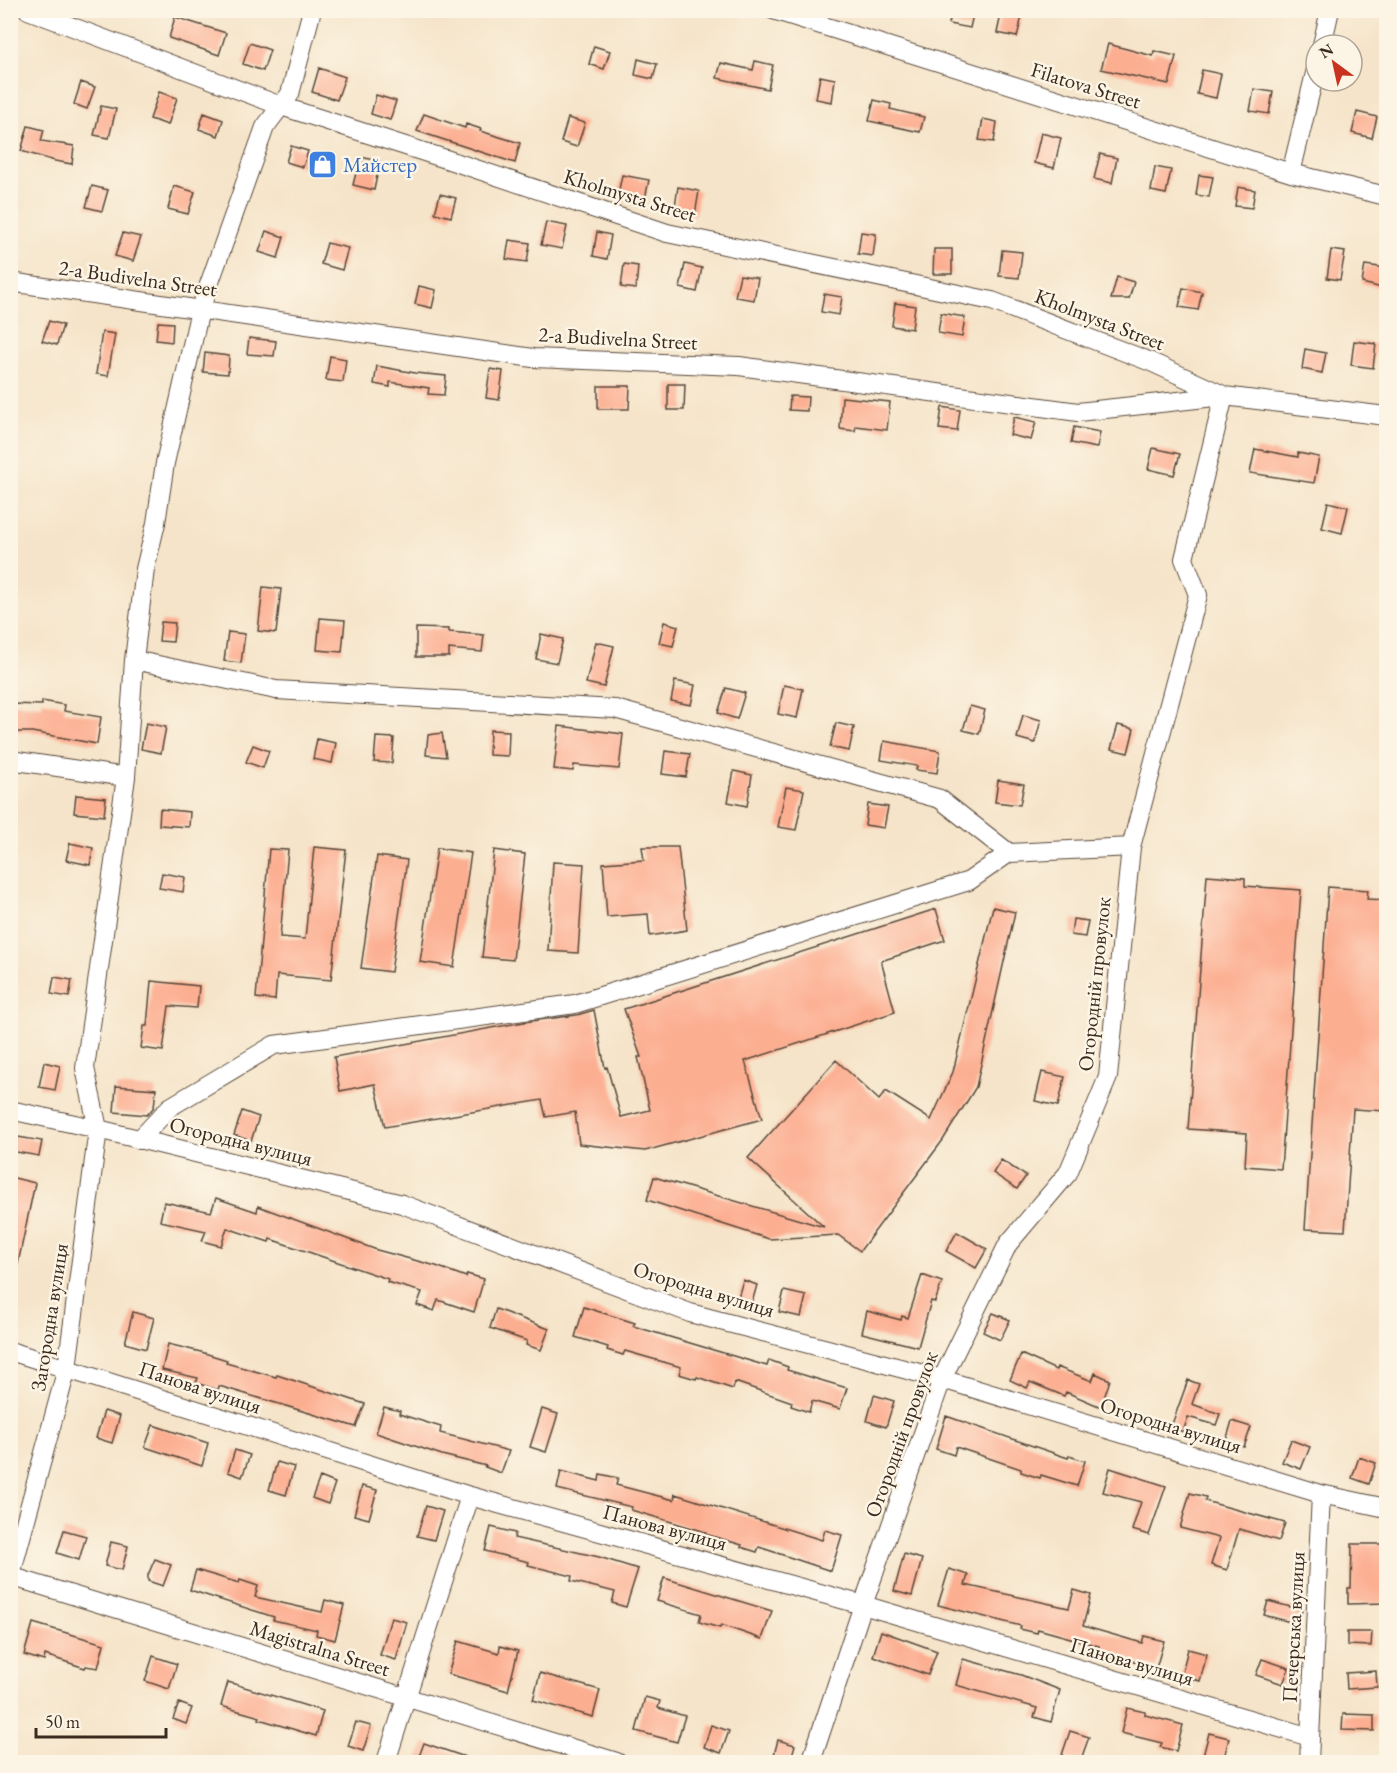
<svg xmlns="http://www.w3.org/2000/svg" width="1397" height="1773" font-family="'EB Garamond',serif">
<rect width="100%" height="100%" fill="#fcf5e5"/>
<filter id="ink" filterUnits="userSpaceOnUse"><feTurbulence type="fractalNoise" baseFrequency=".0167" numOctaves="2"/><feDisplacementMap in="SourceGraphic" scale="12" xChannelSelector="R" yChannelSelector="G"/><feConvolveMatrix kernelMatrix="1 2 1 2 8 2 1 2 1" color-interpolation-filters="sRGB"/></filter>
<filter id="wash" filterUnits="userSpaceOnUse"><feTurbulence type="fractalNoise" baseFrequency=".008" numOctaves="4" result="noise"/><feDisplacementMap in="SourceGraphic" scale="24" xChannelSelector="R" yChannelSelector="G"/><feGaussianBlur stdDeviation="1.35" result="paint"/><feColorMatrix in="noise" values="0 0 0 0 0 0 0 0 0 0 0 0 0 0 0 0 0 1.4 0 .05"/><feComposite in="paint" operator="in"/></filter>
<g filter="url(#wash)">
<rect width="100%" height="100%" fill="#f5e4c9"/>
<g id="blocks">
<path fill="#fcae91" d="M 952,10 L 974,10 L 970,28 L 949,24 Z
M 1002,10 L 1023,12 L 1017,37 L 997,33 Z
M 175,17 L 226,33 L 219,55 L 169,38 Z
M 250,43 L 270,50 L 263,71 L 243,64 Z
M 1108,44 L 1153,56 L 1154,51 L 1176,56 L 1169,84 L 1101,69 Z
M 594,46 L 610,51 L 604,69 L 589,64 Z
M 638,59 L 657,64 L 653,79 L 635,75 Z
M 755,61 L 773,65 L 768,89 L 717,78 L 721,63 L 753,70 Z
M 319,68 L 345,77 L 337,100 L 312,92 Z
M 1202,70 L 1221,74 L 1216,98 L 1197,94 Z
M 820,76 L 835,79 L 832,102 L 816,99 Z
M 81,82 L 95,87 L 87,109 L 74,104 Z
M 1254,89 L 1273,92 L 1269,114 L 1250,111 Z
M 159,92 L 177,98 L 168,125 L 150,119 Z
M 376,95 L 396,101 L 390,120 L 371,114 Z
M 874,100 L 891,104 L 890,109 L 924,117 L 920,132 L 869,121 Z
M 101,106 L 116,109 L 109,138 L 94,135 Z
M 1357,112 L 1377,117 L 1372,138 L 1352,133 Z
M 204,113 L 223,120 L 218,136 L 199,129 Z
M 424,114 L 465,128 L 466,124 L 481,129 L 480,131 L 520,143 L 515,163 L 417,131 Z
M 568,118 L 585,123 L 577,147 L 561,142 Z
M 983,119 L 997,122 L 994,142 L 979,140 Z
M 28,126 L 44,130 L 41,141 L 74,146 L 72,164 L 55,161 L 21,151 Z
M 1041,133 L 1061,138 L 1054,168 L 1034,163 Z
M 291,146 L 308,151 L 303,167 L 286,162 Z
M 1100,154 L 1117,158 L 1112,183 L 1094,179 Z
M 360,157 L 380,161 L 374,190 L 353,185 Z
M 1155,167 L 1171,170 L 1166,194 L 1151,191 Z
M 622,175 L 649,180 L 644,204 L 617,199 Z
M 1199,175 L 1213,177 L 1209,197 L 1196,195 Z
M 92,186 L 108,190 L 102,211 L 86,207 Z
M 174,186 L 195,192 L 188,214 L 168,209 Z
M 678,187 L 699,191 L 695,215 L 674,212 Z
M 1238,187 L 1255,190 L 1252,208 L 1235,206 Z
M 440,194 L 456,198 L 451,217 L 435,213 Z
M 546,222 L 567,226 L 562,249 L 541,245 Z
M 266,231 L 284,237 L 278,258 L 259,252 Z
M 597,232 L 611,235 L 607,259 L 593,256 Z
M 861,232 L 876,234 L 873,256 L 858,254 Z
M 123,233 L 141,237 L 133,261 L 115,256 Z
M 509,240 L 530,243 L 527,262 L 506,259 Z
M 327,243 L 348,248 L 342,270 L 321,264 Z
M 934,249 L 952,249 L 952,274 L 933,274 Z
M 1002,250 L 1022,252 L 1019,278 L 999,276 Z
M 1331,250 L 1345,252 L 1340,280 L 1327,278 Z
M 624,264 L 638,266 L 636,289 L 621,287 Z
M 685,264 L 702,268 L 697,292 L 680,288 Z
M 1365,265 L 1386,268 L 1386,289 L 1362,283 Z
M 740,275 L 758,278 L 754,300 L 735,297 Z
M 1117,277 L 1134,282 L 1129,299 L 1111,299 Z
M 419,286 L 436,290 L 432,308 L 415,304 Z
M 1183,288 L 1202,292 L 1198,310 L 1179,307 Z
M 824,294 L 842,297 L 839,315 L 821,312 Z
M 895,303 L 915,306 L 912,329 L 892,326 Z
M 941,313 L 965,317 L 962,337 L 938,333 Z
M 49,321 L 63,325 L 57,345 L 42,341 Z
M 158,322 L 173,323 L 172,342 L 156,340 Z
M 102,332 L 115,334 L 108,376 L 96,374 Z
M 249,338 L 276,341 L 274,356 L 247,354 Z
M 1354,341 L 1376,344 L 1373,368 L 1351,365 Z
M 1305,349 L 1326,353 L 1322,373 L 1302,369 Z
M 205,353 L 229,356 L 228,374 L 203,372 Z
M 330,356 L 346,359 L 343,382 L 326,380 Z
M 377,366 L 415,373 L 446,376 L 444,395 L 428,394 L 429,388 L 390,382 L 390,387 L 374,384 Z
M 490,369 L 503,371 L 499,400 L 486,398 Z
M 668,384 L 685,384 L 684,410 L 668,410 Z
M 598,386 L 630,386 L 629,409 L 598,409 Z
M 790,396 L 808,397 L 807,411 L 789,410 Z
M 842,397 L 890,402 L 887,430 L 856,426 L 855,431 L 840,429 Z
M 942,407 L 960,410 L 957,431 L 939,429 Z
M 1014,417 L 1036,422 L 1031,440 L 1010,435 Z
M 1074,427 L 1100,432 L 1097,448 L 1071,443 Z
M 1153,448 L 1180,454 L 1174,475 L 1148,469 Z
M 1255,449 L 1298,457 L 1298,453 L 1319,457 L 1314,483 L 1250,473 Z
M 1328,502 L 1348,507 L 1342,533 L 1322,528 Z
M 263,587 L 281,589 L 276,633 L 258,631 Z
M 320,618 L 345,620 L 342,652 L 317,650 Z
M 161,622 L 175,623 L 173,642 L 159,641 Z
M 664,622 L 678,626 L 673,646 L 659,643 Z
M 416,628 L 449,629 L 449,632 L 484,635 L 482,652 L 449,649 L 449,657 L 416,657 Z
M 228,632 L 245,634 L 241,663 L 224,661 Z
M 541,634 L 563,639 L 557,663 L 536,659 Z
M 596,642 L 614,646 L 604,687 L 586,683 Z
M 675,681 L 695,685 L 691,705 L 671,701 Z
M 784,685 L 803,689 L 797,718 L 778,714 Z
M 726,688 L 745,693 L 737,719 L 718,713 Z
M 42,701 L 65,705 L 64,711 L 101,717 L 97,744 L 32,732 L 10,732 L 10,704 L 42,705 Z
M 970,706 L 985,710 L 979,734 L 963,730 Z
M 1023,715 L 1041,720 L 1035,743 L 1017,738 Z
M 146,723 L 166,727 L 161,753 L 141,749 Z
M 836,723 L 854,727 L 849,751 L 830,747 Z
M 1118,725 L 1134,729 L 1128,753 L 1111,749 Z
M 559,726 L 623,734 L 619,769 L 574,765 L 573,771 L 554,769 Z
M 490,730 L 509,731 L 508,756 L 489,755 Z
M 442,733 L 446,757 L 426,755 L 428,735 Z
M 376,737 L 394,738 L 392,763 L 374,762 Z
M 317,739 L 336,743 L 332,763 L 313,759 Z
M 884,741 L 940,751 L 937,773 L 916,770 L 917,766 L 881,760 Z
M 253,745 L 269,751 L 263,768 L 246,762 Z
M 665,751 L 690,754 L 686,777 L 662,774 Z
M 734,771 L 752,775 L 747,806 L 728,802 Z
M 998,780 L 1024,784 L 1020,805 L 995,802 Z
M 786,787 L 804,790 L 796,830 L 778,827 Z
M 76,795 L 106,798 L 104,816 L 74,813 Z
M 868,804 L 888,807 L 884,828 L 865,825 Z
M 160,809 L 190,812 L 189,827 L 159,825 Z
M 70,843 L 93,848 L 90,865 L 66,860 Z
M 314,847 L 346,850 L 331,980 L 277,975 L 275,1000 L 256,998 L 269,849 L 288,850 L 280,937 L 305,939 Z
M 642,847 L 678,847 L 687,930 L 650,936 L 648,914 L 607,917 L 603,863 L 644,860 Z
M 437,848 L 471,853 L 454,967 L 420,962 Z
M 494,850 L 525,854 L 513,960 L 482,957 Z
M 377,856 L 407,860 L 391,972 L 361,968 Z
M 553,862 L 584,864 L 578,953 L 548,951 Z
M 162,873 L 185,877 L 183,892 L 159,888 Z
M 1207,875 L 1245,878 L 1245,886 L 1301,890 L 1281,1169 L 1245,1166 L 1247,1133 L 1188,1129 Z
M 1328,887 L 1368,890 L 1367,899 L 1386,900 L 1386,1111 L 1353,1109 L 1345,1231 L 1305,1229 Z
M 993,907 L 1015,912 L 976,1087 L 943,1140 L 860,1251 L 838,1235 L 769,1239 L 647,1200 L 654,1177 L 824,1227 L 748,1158 L 836,1060 L 879,1100 L 886,1091 L 931,1120 L 953,1072 Z
M 936,909 L 945,940 L 881,961 L 895,1012 L 745,1061 L 762,1119 L 645,1151 L 579,1144 L 575,1112 L 546,1117 L 542,1100 L 385,1127 L 375,1084 L 340,1091 L 334,1057 L 524,1022 L 577,1015 L 594,1010 L 605,1068 L 607,1067 L 621,1117 L 650,1110 L 638,1057 L 641,1057 L 624,1009 Z
M 1073,919 L 1088,921 L 1085,937 L 1071,935 Z
M 54,977 L 72,980 L 69,997 L 51,994 Z
M 151,981 L 199,986 L 197,1008 L 169,1006 L 163,1051 L 141,1048 L 144,1026 L 147,1026 Z
M 44,1062 L 60,1066 L 55,1090 L 39,1087 Z
M 1042,1072 L 1065,1077 L 1058,1106 L 1035,1101 Z
M 116,1086 L 156,1089 L 154,1107 L 147,1115 L 114,1112 Z
M 242,1111 L 259,1117 L 251,1141 L 234,1135 Z
M 12,1136 L 42,1141 L 39,1156 L 10,1151 Z
M 1001,1160 L 1026,1176 L 1017,1189 L 993,1173 Z
M 10,1177 L 35,1183 L 16,1273 L 10,1273 Z
M 216,1198 L 257,1212 L 258,1206 L 377,1250 L 436,1266 L 466,1277 L 467,1274 L 484,1279 L 474,1312 L 438,1300 L 434,1311 L 417,1305 L 422,1292 L 387,1282 L 388,1279 L 270,1239 L 269,1242 L 227,1228 L 221,1246 L 202,1241 L 206,1231 L 160,1221 L 164,1202 L 211,1212 Z
M 957,1232 L 987,1249 L 976,1268 L 946,1251 Z
M 922,1275 L 942,1282 L 935,1302 L 931,1301 L 918,1347 L 862,1333 L 867,1311 L 901,1320 L 902,1316 L 908,1318 Z
M 743,1280 L 757,1285 L 751,1306 L 737,1301 Z
M 784,1291 L 806,1296 L 801,1317 L 779,1312 Z
M 584,1307 L 635,1323 L 633,1326 L 767,1366 L 769,1360 L 788,1367 L 787,1370 L 847,1388 L 840,1409 L 812,1401 L 809,1412 L 791,1406 L 792,1402 L 735,1382 L 733,1389 L 697,1377 L 696,1379 L 679,1374 L 681,1367 L 625,1351 L 623,1355 L 607,1350 L 608,1347 L 575,1337 Z
M 496,1309 L 549,1329 L 541,1350 L 526,1345 L 527,1341 L 490,1328 Z
M 133,1312 L 154,1318 L 146,1349 L 125,1343 Z
M 993,1313 L 1010,1320 L 1000,1340 L 983,1332 Z
M 168,1344 L 201,1352 L 227,1360 L 226,1363 L 276,1377 L 277,1375 L 365,1404 L 356,1427 L 219,1386 L 218,1390 L 196,1383 L 198,1378 L 162,1370 Z
M 1021,1354 L 1056,1370 L 1057,1367 L 1092,1381 L 1095,1373 L 1110,1380 L 1101,1407 L 1066,1392 L 1064,1396 L 1030,1382 L 1027,1388 L 1010,1380 Z
M 1188,1380 L 1199,1384 L 1192,1404 L 1220,1414 L 1216,1425 L 1188,1417 L 1183,1432 L 1171,1427 Z
M 874,1395 L 894,1401 L 886,1427 L 867,1421 Z
M 384,1407 L 400,1411 L 399,1414 L 441,1427 L 440,1433 L 509,1451 L 501,1473 L 485,1467 L 486,1466 L 442,1455 L 376,1433 Z
M 542,1409 L 558,1414 L 546,1452 L 530,1447 Z
M 104,1411 L 120,1416 L 112,1443 L 96,1438 Z
M 946,1416 L 1068,1458 L 1069,1456 L 1085,1461 L 1077,1486 L 1041,1475 L 1040,1478 L 1021,1472 L 1021,1469 L 956,1447 L 954,1455 L 936,1449 Z
M 1232,1421 L 1251,1427 L 1244,1447 L 1226,1441 Z
M 153,1425 L 208,1443 L 202,1466 L 145,1447 Z
M 1291,1440 L 1310,1447 L 1301,1469 L 1282,1462 Z
M 235,1450 L 250,1455 L 242,1477 L 228,1472 Z
M 1359,1457 L 1376,1463 L 1369,1484 L 1352,1478 Z
M 277,1462 L 294,1467 L 286,1495 L 269,1490 Z
M 1110,1468 L 1166,1486 L 1149,1535 L 1132,1530 L 1141,1502 L 1103,1492 Z
M 561,1471 L 599,1481 L 600,1474 L 618,1478 L 616,1485 L 674,1500 L 675,1494 L 822,1540 L 825,1530 L 842,1535 L 831,1571 L 759,1547 L 757,1552 L 741,1547 L 742,1545 L 705,1534 L 706,1532 L 631,1510 L 632,1507 L 557,1489 Z
M 320,1477 L 335,1483 L 328,1504 L 312,1498 Z
M 362,1486 L 377,1490 L 369,1519 L 354,1515 Z
M 1190,1493 L 1206,1497 L 1205,1501 L 1285,1523 L 1279,1541 L 1239,1529 L 1227,1570 L 1211,1565 L 1219,1538 L 1180,1528 Z
M 426,1506 L 443,1511 L 434,1540 L 417,1536 Z
M 491,1527 L 515,1533 L 514,1538 L 599,1557 L 638,1569 L 626,1607 L 612,1603 L 615,1592 L 571,1581 L 572,1576 L 528,1565 L 529,1562 L 485,1551 Z
M 64,1530 L 86,1536 L 79,1560 L 57,1553 Z
M 111,1542 L 128,1546 L 122,1570 L 105,1566 Z
M 1352,1544 L 1386,1544 L 1386,1563 L 1384,1563 L 1386,1603 L 1348,1604 L 1348,1588 L 1351,1588 Z
M 904,1554 L 922,1559 L 912,1596 L 894,1591 Z
M 155,1559 L 171,1565 L 163,1586 L 148,1581 L 148,1575 Z
M 949,1569 L 968,1575 L 965,1585 L 1069,1608 L 1074,1590 L 1091,1595 L 1083,1626 L 1142,1643 L 1144,1636 L 1164,1641 L 1156,1668 L 1114,1655 L 1113,1659 L 1097,1654 L 1099,1646 L 1038,1629 L 1037,1633 L 1020,1629 L 1021,1626 L 938,1605 Z
M 196,1570 L 239,1583 L 240,1580 L 258,1586 L 255,1597 L 322,1612 L 325,1600 L 344,1605 L 335,1640 L 316,1635 L 317,1630 L 273,1620 L 274,1617 L 190,1590 Z
M 664,1578 L 772,1611 L 762,1639 L 721,1625 L 720,1628 L 699,1622 L 701,1614 L 657,1601 Z
M 1268,1601 L 1302,1610 L 1298,1624 L 1264,1615 Z
M 391,1618 L 407,1622 L 396,1660 L 380,1655 Z
M 33,1623 L 104,1644 L 98,1668 L 86,1666 L 85,1668 L 45,1655 L 44,1661 L 24,1655 Z
M 881,1631 L 937,1651 L 928,1675 L 873,1656 Z
M 1347,1632 L 1372,1632 L 1371,1646 L 1347,1645 Z
M 458,1641 L 499,1653 L 500,1646 L 518,1651 L 508,1691 L 448,1674 Z
M 1188,1649 L 1207,1654 L 1200,1681 L 1181,1676 Z
M 153,1656 L 177,1664 L 169,1689 L 145,1681 Z
M 963,1659 L 1021,1675 L 1060,1690 L 1051,1722 L 1034,1717 L 1037,1708 L 956,1685 Z
M 1262,1659 L 1289,1668 L 1283,1684 L 1256,1675 Z
M 1376,1671 L 1377,1687 L 1347,1689 L 1346,1673 Z
M 540,1673 L 600,1690 L 593,1717 L 533,1700 Z
M 228,1682 L 323,1711 L 316,1736 L 259,1719 L 260,1717 L 221,1706 Z
M 645,1697 L 660,1701 L 658,1708 L 685,1716 L 677,1742 L 636,1731 Z
M 179,1703 L 192,1708 L 186,1724 L 173,1719 Z
M 1127,1708 L 1145,1712 L 1145,1715 L 1183,1725 L 1176,1751 L 1160,1747 L 1162,1743 L 1121,1733 Z
M 1343,1714 L 1374,1715 L 1374,1731 L 1342,1730 Z
M 356,1722 L 371,1726 L 363,1751 L 348,1746 Z
M 711,1725 L 729,1731 L 721,1753 L 704,1747 Z
M 1070,1731 L 1089,1737 L 1080,1762 L 1061,1758 Z
M 1209,1733 L 1229,1738 L 1223,1762 L 1202,1760 Z
M 778,1740 L 795,1745 L 790,1762 L 772,1762 Z
M 424,1743 L 474,1760 L 473,1762 L 417,1762 Z"/>
</g>
</g>
<g filter="url(#ink)">
<use href="#blocks" fill-opacity="0" stroke="#574638" stroke-width="1.5"/>
<g fill="none" stroke-linecap="round" stroke-linejoin="round">
<defs>
<path id="minor" d="M 28,10 L 281,106 L 452,161 L 667,233 L 992,301 L 1151,362 L 1223,395
M 773,10 L 1291,173 L 1386,196
M 1322,45 L 1330,10
M 1291,173 L 1316,69
M 10,282 L 533,358 L 739,366 L 1078,412 L 1224,396 L 1386,416
M 134,660 L 276,690 L 615,709 L 940,799 L 1009,853
M 10,760 L 126,777
M 10,1110 L 98,1129 L 402,1204 L 690,1313 L 942,1379 L 1321,1494 L 1386,1508
M 139,1140 L 170,1107 L 274,1045 L 575,1004 L 969,881 L 1009,853 L 1131,847
M 10,1351 L 470,1496 L 863,1605 L 1310,1737
M 10,1576 L 617,1762
M 10,1578 L 67,1368 L 98,1129 L 85,1068 L 126,777 L 134,660 L 145,569 L 156,523 L 165,463 L 200,310 L 265,127 L 290,94 L 312,10
M 386,1762 L 470,1496
M 811,1762 L 863,1605 L 942,1379 L 1008,1244 L 1068,1173 L 1108,1077 L 1131,847 L 1198,595 L 1184,559 L 1224,396
M 1309,1762 L 1321,1494"/>
</defs>
<use href="#minor" stroke="#574638" stroke-width="20"/>
<use href="#minor" stroke="#fff" stroke-width="18"/>
</g>
</g>
<defs>
<symbol id="shop-square" viewBox="-11 -11 22 22"><rect x="-9" y="-9" width="18" height="18" rx="4" fill="#3f7fe0" stroke="#fcf5e5"/><path d="M-5-2.5h2.3a2.7 3.5 0 0 1 5.4 0H5L5.5 6h-11ZM-1.5-2.5h3a1.5 2.3 0 0 0-3 0Z" fill="#fff"/></symbol>
</defs>
<g fill-rule="evenodd">
<use href="#shop-square" x="306" y="148" width="33" height="33"/>
</g>
<g text-anchor="middle" dominant-baseline="central" stroke-width="5" stroke-linejoin="round" paint-order="stroke">
<g font-size="21" fill="#3b2a1e" stroke="#fcf5e5">
<text transform="translate(1086 85) rotate(17)">Filatova Street</text>
<text transform="translate(630 195) rotate(17)">Kholmysta Street</text>
<text transform="translate(138 278) rotate(8)">2-a Budivelna Street</text>
<text transform="translate(1100 319) rotate(21)">Kholmysta Street</text>
<text transform="translate(618 338) rotate(3)">2-a Budivelna Street</text>
<text transform="translate(1094 984) rotate(-84)">Огородній провулок</text>
<text transform="translate(241 1141) rotate(14)">Огородна вулиця</text>
<text transform="translate(704 1289) rotate(17)">Огородна вулиця</text>
<text transform="translate(49 1317) rotate(-81)">Загородна вулиця</text>
<text transform="translate(200 1387) rotate(18)">Панова вулиця</text>
<text transform="translate(1171 1425) rotate(17)">Огородна вулиця</text>
<text transform="translate(901 1434) rotate(-70)">Огородній провулок</text>
<text transform="translate(665 1527) rotate(15)">Панова вулиця</text>
<text transform="translate(1293 1627) rotate(-87)">Печерська вулиця</text>
<text transform="translate(320 1648) rotate(17)">Magistralna Street</text>
<text transform="translate(1132 1661) rotate(16)">Панова вулиця</text>
</g>
<g font-size="21" fill="#366cbe" stroke="#fcf5e5" text-anchor="start">
<text x="343" y="164">Майстер</text>
</g>
</g>
<rect width="1397" height="1773" fill="none" stroke="#fcf5e5" stroke-width="36"/>
<g transform="translate(1334 63) rotate(327)"><circle r="28" fill="#fcf5e5" stroke="#afa495" stroke-width="1.5"/>
<path d="M0-4.5L10 22L0 15L-10 22Z" fill="#c8321e"/>
<text y="-9" font-size="16" font-weight="bold" text-anchor="middle" fill="#3b2a1e">N</text>
</g>
<path d="M36 1728v9h130v-9" fill="none" stroke="#3b2a1e" stroke-width="3"/>
<text x="45" y="1728" font-size="18" fill="#3b2a1e" stroke="#fcf5e5" stroke-width="4.5" paint-order="stroke">50 m</text>
</svg>
